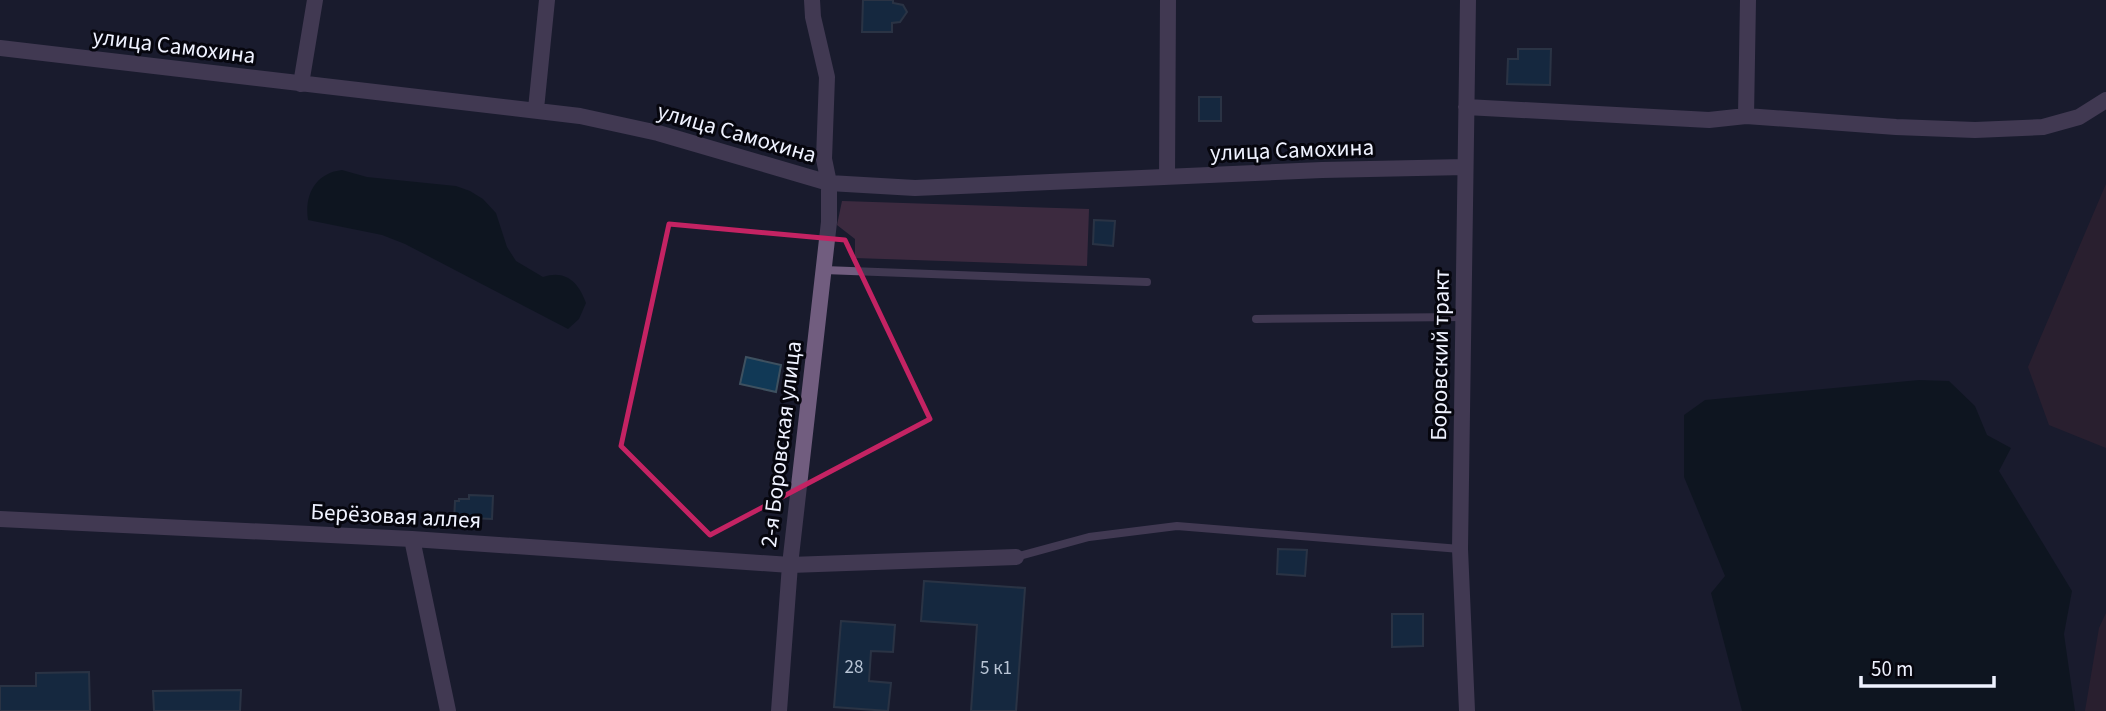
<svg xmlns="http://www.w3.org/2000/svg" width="2106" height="711" font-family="'Source Sans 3',sans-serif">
<rect width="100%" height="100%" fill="#191b2d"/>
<path fill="#3d2432" d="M 2106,184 L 2106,448 L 2049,425 L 2028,367 Z
M 2106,613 L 2106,711 L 2085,711 L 2099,628 Z"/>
<path fill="#673d56" d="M 842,201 L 1089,209 L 1087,266 L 855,258 L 855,239 L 837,225 Z"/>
<path fill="#000e11" d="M 342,170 L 367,177 L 456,186 L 470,191 L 483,199 L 496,213 L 507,247 L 516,261 L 543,277 C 566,269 579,283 586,303 L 579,319 L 568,329 L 405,244 L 382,235 L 308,220 C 304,194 316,173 342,170 Z
M 1919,380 L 1949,381 L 1975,406 L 1987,435 L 2011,448 L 1999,471 L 2072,591 L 2064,634 L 2075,711 L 1742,711 L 1711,593 L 1725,576 L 1684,477 L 1684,415 L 1705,400 Z"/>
<path fill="#113956" stroke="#3e5160" stroke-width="2" d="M 863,0 L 893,0 L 893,3 L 903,5 L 907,12 L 900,22 L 892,23 L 892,32 L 862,32 Z
M 1518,49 L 1551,49 L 1550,85 L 1507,84 L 1508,59 L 1518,59 Z
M 1199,97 L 1221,97 L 1221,121 L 1199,121 Z
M 1094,220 L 1115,221 L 1113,246 L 1093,244 Z
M 746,357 L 781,365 L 776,392 L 740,384 Z
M 469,495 L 493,496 L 492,519 L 470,518 L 470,522 L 454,522 L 455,501 L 459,501 L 459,499 L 469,499 Z
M 1278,549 L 1307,550 L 1305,576 L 1277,574 Z
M 924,581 L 1025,588 L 1016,711 L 971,711 L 977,625 L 921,621 Z
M 1392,614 L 1423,614 L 1423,646 L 1392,647 Z
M 841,621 L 895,625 L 893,652 L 871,651 L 869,681 L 891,683 L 888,711 L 834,707 Z
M 89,672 L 90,711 L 0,711 L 0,686 L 36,686 L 36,673 Z
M 241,690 L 240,711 L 154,711 L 153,691 Z"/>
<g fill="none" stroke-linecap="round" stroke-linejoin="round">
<path stroke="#715d7f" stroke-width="8" d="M 824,270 L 1147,282
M 1256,319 L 1462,317
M 1016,557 L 1089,537 L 1177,526 L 1460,549"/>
<path stroke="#715d7f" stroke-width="16" d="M 0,48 L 580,116 L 658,133 L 829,183 L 915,188 L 1322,170 L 1465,167
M 301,84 L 315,0
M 1466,107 L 1709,120 L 1746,116 L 1896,127 L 1975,130 L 2043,127 L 2079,117 L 2106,100
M 536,109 L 547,0
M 1746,116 L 1748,0
M 1167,177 L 1168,0
M 0,519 L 412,539 L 790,565 L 1016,557
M 412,539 L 448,711
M 779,711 L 790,565 L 829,222 L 829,183 L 824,159 L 827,77 L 813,17 L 812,0
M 1467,711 L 1460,549 L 1468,0"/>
</g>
<path d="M0 0H2106V711H0ZM 669,224 L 845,240 L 930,419 L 710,535 L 621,446 Z" fill="#191b2d" fill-opacity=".55" fill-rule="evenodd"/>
<path fill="none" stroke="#c42363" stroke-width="5" stroke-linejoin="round" d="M 669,224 L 845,240 L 930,419 L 710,535 L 621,446 Z"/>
<g text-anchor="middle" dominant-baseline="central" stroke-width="6" stroke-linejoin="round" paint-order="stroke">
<g font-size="19" fill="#b8c4d5">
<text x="854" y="667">28</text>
<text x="996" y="668">5 к1</text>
</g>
<g font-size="23" fill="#eff2ff" stroke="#06060e">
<text transform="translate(174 46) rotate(7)">улица Самохина</text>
<text transform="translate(737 133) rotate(16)">улица Самохина</text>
<text transform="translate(1292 150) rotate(-2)">улица Самохина</text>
<text transform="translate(1440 355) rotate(-89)">Боровский тракт</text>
<text transform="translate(781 444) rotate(-83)">2-я Боровская улица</text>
<text transform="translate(396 516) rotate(3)">Берёзовая аллея</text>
</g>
</g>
<path d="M1861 676v10h133v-10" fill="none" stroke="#eff2ff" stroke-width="3.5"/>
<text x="1871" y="676" font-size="21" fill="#eff2ff" stroke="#06060e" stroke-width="5" paint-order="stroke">50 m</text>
</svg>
